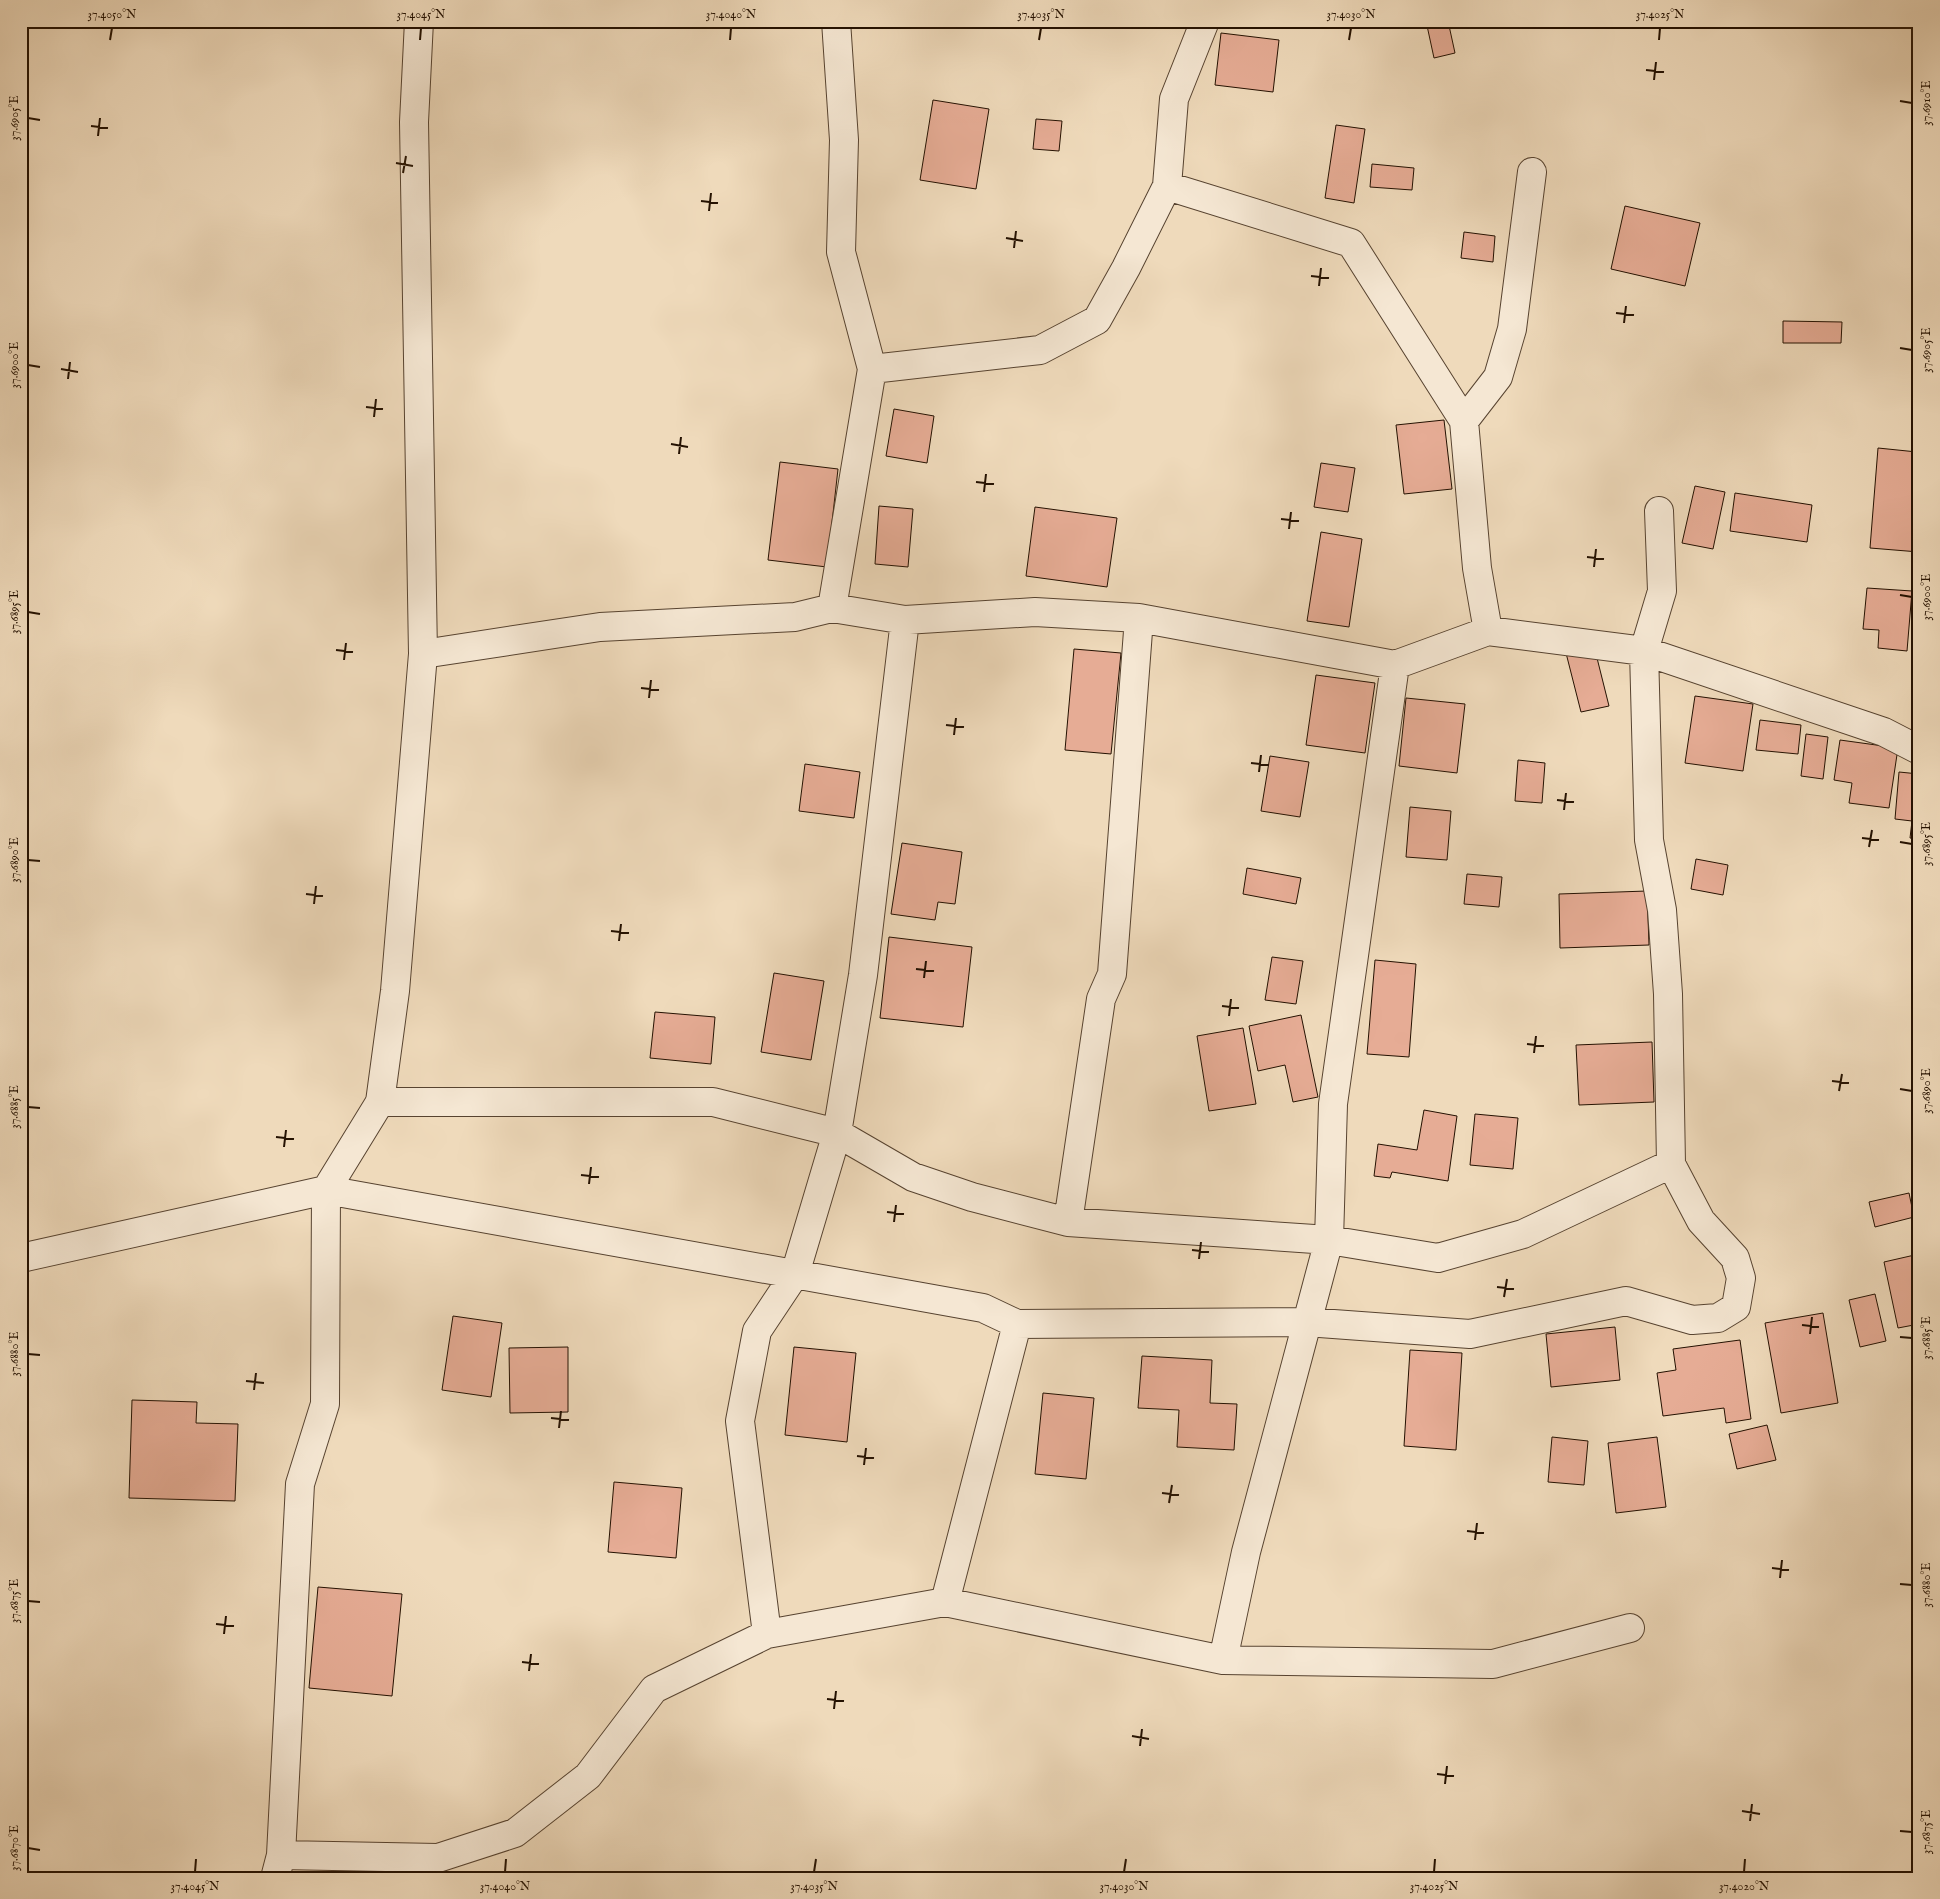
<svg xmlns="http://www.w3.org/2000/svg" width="1940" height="1899" font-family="'IM FELL English',serif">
<rect width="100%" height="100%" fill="#efdabb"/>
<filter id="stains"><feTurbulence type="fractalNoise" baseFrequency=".004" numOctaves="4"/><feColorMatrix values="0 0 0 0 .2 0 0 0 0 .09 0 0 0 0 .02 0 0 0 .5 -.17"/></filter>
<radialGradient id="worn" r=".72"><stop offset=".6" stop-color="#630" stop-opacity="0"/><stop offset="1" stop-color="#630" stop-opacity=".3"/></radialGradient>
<path fill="#e6ac95" stroke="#241101" d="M 1426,21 L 1448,21 L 1455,53 L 1434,58 Z
M 1221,33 L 1279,40 L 1273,92 L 1215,85 Z
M 933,100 L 989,109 L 976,189 L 920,180 Z
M 1036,119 L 1062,121 L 1059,151 L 1033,149 Z
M 1336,125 L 1365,129 L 1354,203 L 1325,198 Z
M 1372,164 L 1414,168 L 1412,190 L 1370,187 Z
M 1625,206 L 1700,223 L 1685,286 L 1611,269 Z
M 1464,232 L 1495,236 L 1493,262 L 1461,258 Z
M 1783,321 L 1842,322 L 1841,343 L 1783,343 Z
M 894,409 L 934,416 L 927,463 L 886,456 Z
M 1444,420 L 1452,489 L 1404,494 L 1396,425 Z
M 1878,448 L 1917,452 L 1913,496 L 1919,497 L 1919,552 L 1870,548 Z
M 780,462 L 838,469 L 827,567 L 768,560 Z
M 1321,463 L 1355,468 L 1348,512 L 1314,507 Z
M 1695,486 L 1725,492 L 1713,549 L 1682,543 Z
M 1735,493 L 1812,505 L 1807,542 L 1730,531 Z
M 879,506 L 913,509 L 908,567 L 875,564 Z
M 1035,507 L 1117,518 L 1107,587 L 1026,576 Z
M 1321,532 L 1362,539 L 1349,627 L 1307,621 Z
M 1867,588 L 1912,591 L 1907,651 L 1878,648 L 1879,630 L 1863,629 Z
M 1594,646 L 1609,706 L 1581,712 L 1566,653 Z
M 1074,649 L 1121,653 L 1111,754 L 1065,750 Z
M 1316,675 L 1375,683 L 1365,753 L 1306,745 Z
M 1695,696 L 1753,704 L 1743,771 L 1685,763 Z
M 1406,698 L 1465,704 L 1457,773 L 1399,766 Z
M 1760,720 L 1801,725 L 1798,754 L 1756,750 Z
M 1806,734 L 1828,737 L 1823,779 L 1801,776 Z
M 1840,740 L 1898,748 L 1889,808 L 1849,803 L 1852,783 L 1834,780 Z
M 1270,756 L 1309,762 L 1300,817 L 1261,811 Z
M 1518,760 L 1545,763 L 1542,803 L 1515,801 Z
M 805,764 L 860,772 L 854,818 L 799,811 Z
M 1899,772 L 1919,774 L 1919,839 L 1910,838 L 1912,821 L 1895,819 Z
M 1410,807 L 1451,811 L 1447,860 L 1406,857 Z
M 902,843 L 962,852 L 955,904 L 938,902 L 935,920 L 891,914 Z
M 1696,859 L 1728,865 L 1723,895 L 1691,889 Z
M 1247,868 L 1301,878 L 1296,904 L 1243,894 Z
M 1467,874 L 1502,877 L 1499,907 L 1464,904 Z
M 1647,891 L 1649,945 L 1560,948 L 1559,894 Z
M 889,937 L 972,947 L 963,1027 L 880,1018 Z
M 1272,957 L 1303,961 L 1296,1004 L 1265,1000 Z
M 1375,960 L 1416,964 L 1409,1057 L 1367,1054 Z
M 774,973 L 824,981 L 811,1060 L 761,1052 Z
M 655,1012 L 715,1017 L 711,1064 L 650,1058 Z
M 1301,1015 L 1318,1097 L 1293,1102 L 1285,1065 L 1258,1071 L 1249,1026 Z
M 1243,1028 L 1256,1104 L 1209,1111 L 1197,1036 Z
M 1652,1042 L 1654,1102 L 1579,1105 L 1576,1045 Z
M 1424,1110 L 1457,1116 L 1448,1181 L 1392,1172 L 1390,1178 L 1374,1176 L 1378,1144 L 1417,1150 Z
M 1475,1114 L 1518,1118 L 1513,1169 L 1470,1165 Z
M 1909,1193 L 1914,1217 L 1875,1227 L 1869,1202 Z
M 1919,1254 L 1919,1324 L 1898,1328 L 1884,1262 Z
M 1875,1294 L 1886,1341 L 1860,1347 L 1849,1300 Z
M 1823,1313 L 1838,1403 L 1781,1413 L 1765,1323 Z
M 453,1316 L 502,1323 L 491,1397 L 442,1390 Z
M 1615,1327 L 1620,1380 L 1551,1387 L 1546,1334 Z
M 1740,1340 L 1751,1419 L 1726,1423 L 1724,1408 L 1663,1416 L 1657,1373 L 1676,1370 L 1673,1349 Z
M 568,1347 L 568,1412 L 510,1413 L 509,1348 Z
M 794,1347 L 856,1353 L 847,1442 L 785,1435 Z
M 1410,1350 L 1462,1353 L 1456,1450 L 1404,1446 Z
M 1142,1356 L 1212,1360 L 1210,1403 L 1237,1404 L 1234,1450 L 1177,1447 L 1179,1410 L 1138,1408 Z
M 1043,1393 L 1094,1398 L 1086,1479 L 1035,1474 Z
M 132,1400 L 197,1402 L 196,1423 L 238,1424 L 235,1501 L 129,1498 Z
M 1767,1425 L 1776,1460 L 1737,1469 L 1729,1434 Z
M 1552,1437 L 1588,1441 L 1584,1485 L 1548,1482 Z
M 1657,1437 L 1666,1507 L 1616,1513 L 1608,1443 Z
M 614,1482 L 682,1488 L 676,1558 L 608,1552 Z
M 318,1587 L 402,1594 L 392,1696 L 309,1688 Z"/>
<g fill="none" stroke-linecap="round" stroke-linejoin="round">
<defs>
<path id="minor" d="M 1167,186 L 1351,243 L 1464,421 L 1477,568 L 1488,631
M 872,369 L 1040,350 L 1097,320 L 1126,268 L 1167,186 L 1174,99 L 1205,21
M 1464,421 L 1498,377 L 1512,329 L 1532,172
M 832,608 L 872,369 L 841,252 L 844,140 L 836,21
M 1139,618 L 1395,665 L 1488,631 L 1644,651 L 1884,732 L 1919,750
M 423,654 L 600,627 L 795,617 L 832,608 L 905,620 L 1035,612 L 1139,618 L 1112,974 L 1101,999 L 1068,1222
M 380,1102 L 713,1102 L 837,1133 L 913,1177 L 972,1197 L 1068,1222 L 1329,1240 L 1438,1258 L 1523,1234 L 1671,1164
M 945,1602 L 1017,1324
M 767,1634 L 740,1421 L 757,1331 L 795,1274 L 837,1133 L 863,975 L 905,620
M 1223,1660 L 1246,1552 L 1329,1240 L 1333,1104 L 1395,665
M 281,1855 L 438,1858 L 515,1833 L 588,1776 L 654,1689 L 767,1634 L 945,1602 L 1223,1660 L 1493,1664 L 1630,1628
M 275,1878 L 281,1855 L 300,1484 L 325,1404 L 326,1190 L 983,1308 L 1017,1324 L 1306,1322 L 1470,1334 L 1626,1301 L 1692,1320 L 1718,1318 L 1736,1307 L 1741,1278 L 1735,1258 L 1701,1221 L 1671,1164 L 1668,994 L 1662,910 L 1649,840 L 1644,651 L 1662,591 L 1659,511"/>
<path id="tertiary" d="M 21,1258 L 326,1190 L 380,1102 L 395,991 L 423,654 L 414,122 L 419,21"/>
</defs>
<use href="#minor" stroke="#574330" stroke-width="30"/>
<use href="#tertiary" stroke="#574330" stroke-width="30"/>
<use href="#minor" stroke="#f5e7d3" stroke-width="28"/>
<use href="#tertiary" stroke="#f5e7d3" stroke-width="28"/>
</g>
<path fill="none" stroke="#241101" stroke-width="2" d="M 110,40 L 112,28M 420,40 L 421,28M 730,40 L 731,28M 1039,40 L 1041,28M 1349,40 L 1351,28M 1659,40 L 1660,28M 1646,70 L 1664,72M 1654,80 L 1656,62M 1900,101 L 1912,103M 28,118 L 40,120M 91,126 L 108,128M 98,136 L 100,118M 396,163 L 413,166M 403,173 L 406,156M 701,201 L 718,203M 709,211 L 711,193M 1006,238 L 1023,241M 1014,248 L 1016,231M 1311,276 L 1329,278M 1319,286 L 1321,268M 1616,313 L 1634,315M 1624,323 L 1626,306M 1900,348 L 1912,350M 28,365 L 40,367M 61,369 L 78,372M 68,379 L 70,362M 366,407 L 383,409M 374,417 L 376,399M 671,444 L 688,447M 679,454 L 681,437M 976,482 L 994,484M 984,492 L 986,474M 1281,519 L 1299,521M 1289,529 L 1291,512M 1587,557 L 1604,559M 1594,567 L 1596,549M 1900,595 L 1912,597M 28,612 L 40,614M 336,650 L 353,652M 344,660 L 346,643M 641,688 L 659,690M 649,698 L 651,680M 946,725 L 964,727M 954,735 L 956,718M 1251,763 L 1269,765M 1259,772 L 1261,755M 1557,800 L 1574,802M 1564,810 L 1566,793M 1862,838 L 1879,840M 1900,842 L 1912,844M 1869,847 L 1872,830M 28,860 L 40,861M 306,894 L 323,896M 314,904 L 316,886M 611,931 L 629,933M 619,941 L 621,924M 916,969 L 934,971M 924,978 L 926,961M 1222,1006 L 1239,1008M 1229,1016 L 1231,999M 1527,1044 L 1544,1046M 1534,1053 L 1536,1036M 1832,1081 L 1849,1083M 1900,1089 L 1912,1091M 1839,1091 L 1842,1074M 28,1107 L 40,1108M 276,1137 L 294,1139M 284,1147 L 286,1130M 581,1175 L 599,1177M 589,1184 L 591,1167M 887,1212 L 904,1214M 894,1222 L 896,1205M 1192,1250 L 1209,1252M 1199,1259 L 1201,1242M 1497,1287 L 1514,1289M 1504,1297 L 1507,1279M 1802,1325 L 1819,1327M 1810,1334 L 1812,1317M 1900,1337 L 1912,1338M 28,1354 L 40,1355M 246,1381 L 264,1383M 254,1390 L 256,1373M 551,1418 L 569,1420M 559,1428 L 561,1411M 857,1456 L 874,1458M 864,1465 L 866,1448M 1162,1493 L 1179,1495M 1169,1503 L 1172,1485M 1467,1531 L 1484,1533M 1475,1540 L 1477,1523M 1772,1568 L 1789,1570M 1780,1578 L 1782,1560M 1900,1584 L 1912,1585M 28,1601 L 40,1602M 216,1624 L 234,1626M 224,1634 L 226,1616M 522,1662 L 539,1664M 529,1671 L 531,1654M 827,1699 L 844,1701M 834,1709 L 836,1691M 1132,1736 L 1149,1739M 1140,1746 L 1142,1729M 1437,1774 L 1454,1776M 1445,1784 L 1447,1766M 1742,1811 L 1760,1814M 1750,1821 L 1752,1804M 1900,1831 L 1912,1832M 28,1848 L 40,1850M 195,1872 L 196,1859M 505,1872 L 506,1859M 814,1872 L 816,1859M 1124,1872 L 1126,1859M 1434,1872 L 1435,1859M 1744,1872 L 1745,1859"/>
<rect width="1940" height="1899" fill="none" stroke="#efdabb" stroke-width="55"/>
<rect x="28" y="28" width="1884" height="1844" fill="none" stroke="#241101" stroke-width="2"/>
<g font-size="12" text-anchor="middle" fill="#241101">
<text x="112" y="18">37.4050°N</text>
<text x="421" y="18">37.4045°N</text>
<text x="731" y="18">37.4040°N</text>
<text x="1041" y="18">37.4035°N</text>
<text x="1351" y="18">37.4030°N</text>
<text x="1660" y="18">37.4025°N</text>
<text transform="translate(1926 103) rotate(-90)" y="4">37.6910°E</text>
<text transform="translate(14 118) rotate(-90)" y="4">37.6905°E</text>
<text transform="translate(1926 350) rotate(-90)" y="4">37.6905°E</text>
<text transform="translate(14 365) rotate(-90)" y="4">37.6900°E</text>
<text transform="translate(1926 597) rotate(-90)" y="4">37.6900°E</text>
<text transform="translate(14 612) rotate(-90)" y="4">37.6895°E</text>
<text transform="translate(1926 844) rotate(-90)" y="4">37.6895°E</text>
<text transform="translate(14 860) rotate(-90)" y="4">37.6890°E</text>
<text transform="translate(1926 1091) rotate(-90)" y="4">37.6890°E</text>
<text transform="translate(14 1107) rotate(-90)" y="4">37.6885°E</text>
<text transform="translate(1926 1338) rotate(-90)" y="4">37.6885°E</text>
<text transform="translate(14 1354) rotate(-90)" y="4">37.6880°E</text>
<text transform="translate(1926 1585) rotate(-90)" y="4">37.6880°E</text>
<text transform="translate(14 1601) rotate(-90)" y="4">37.6875°E</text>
<text transform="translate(1926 1832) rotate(-90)" y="4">37.6875°E</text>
<text transform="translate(14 1848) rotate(-90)" y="4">37.6870°E</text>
<text x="195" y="1890">37.4045°N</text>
<text x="505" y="1890">37.4040°N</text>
<text x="814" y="1890">37.4035°N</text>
<text x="1124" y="1890">37.4030°N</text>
<text x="1434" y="1890">37.4025°N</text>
<text x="1744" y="1890">37.4020°N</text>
</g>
<rect width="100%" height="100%" filter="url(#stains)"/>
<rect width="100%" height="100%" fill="url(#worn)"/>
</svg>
